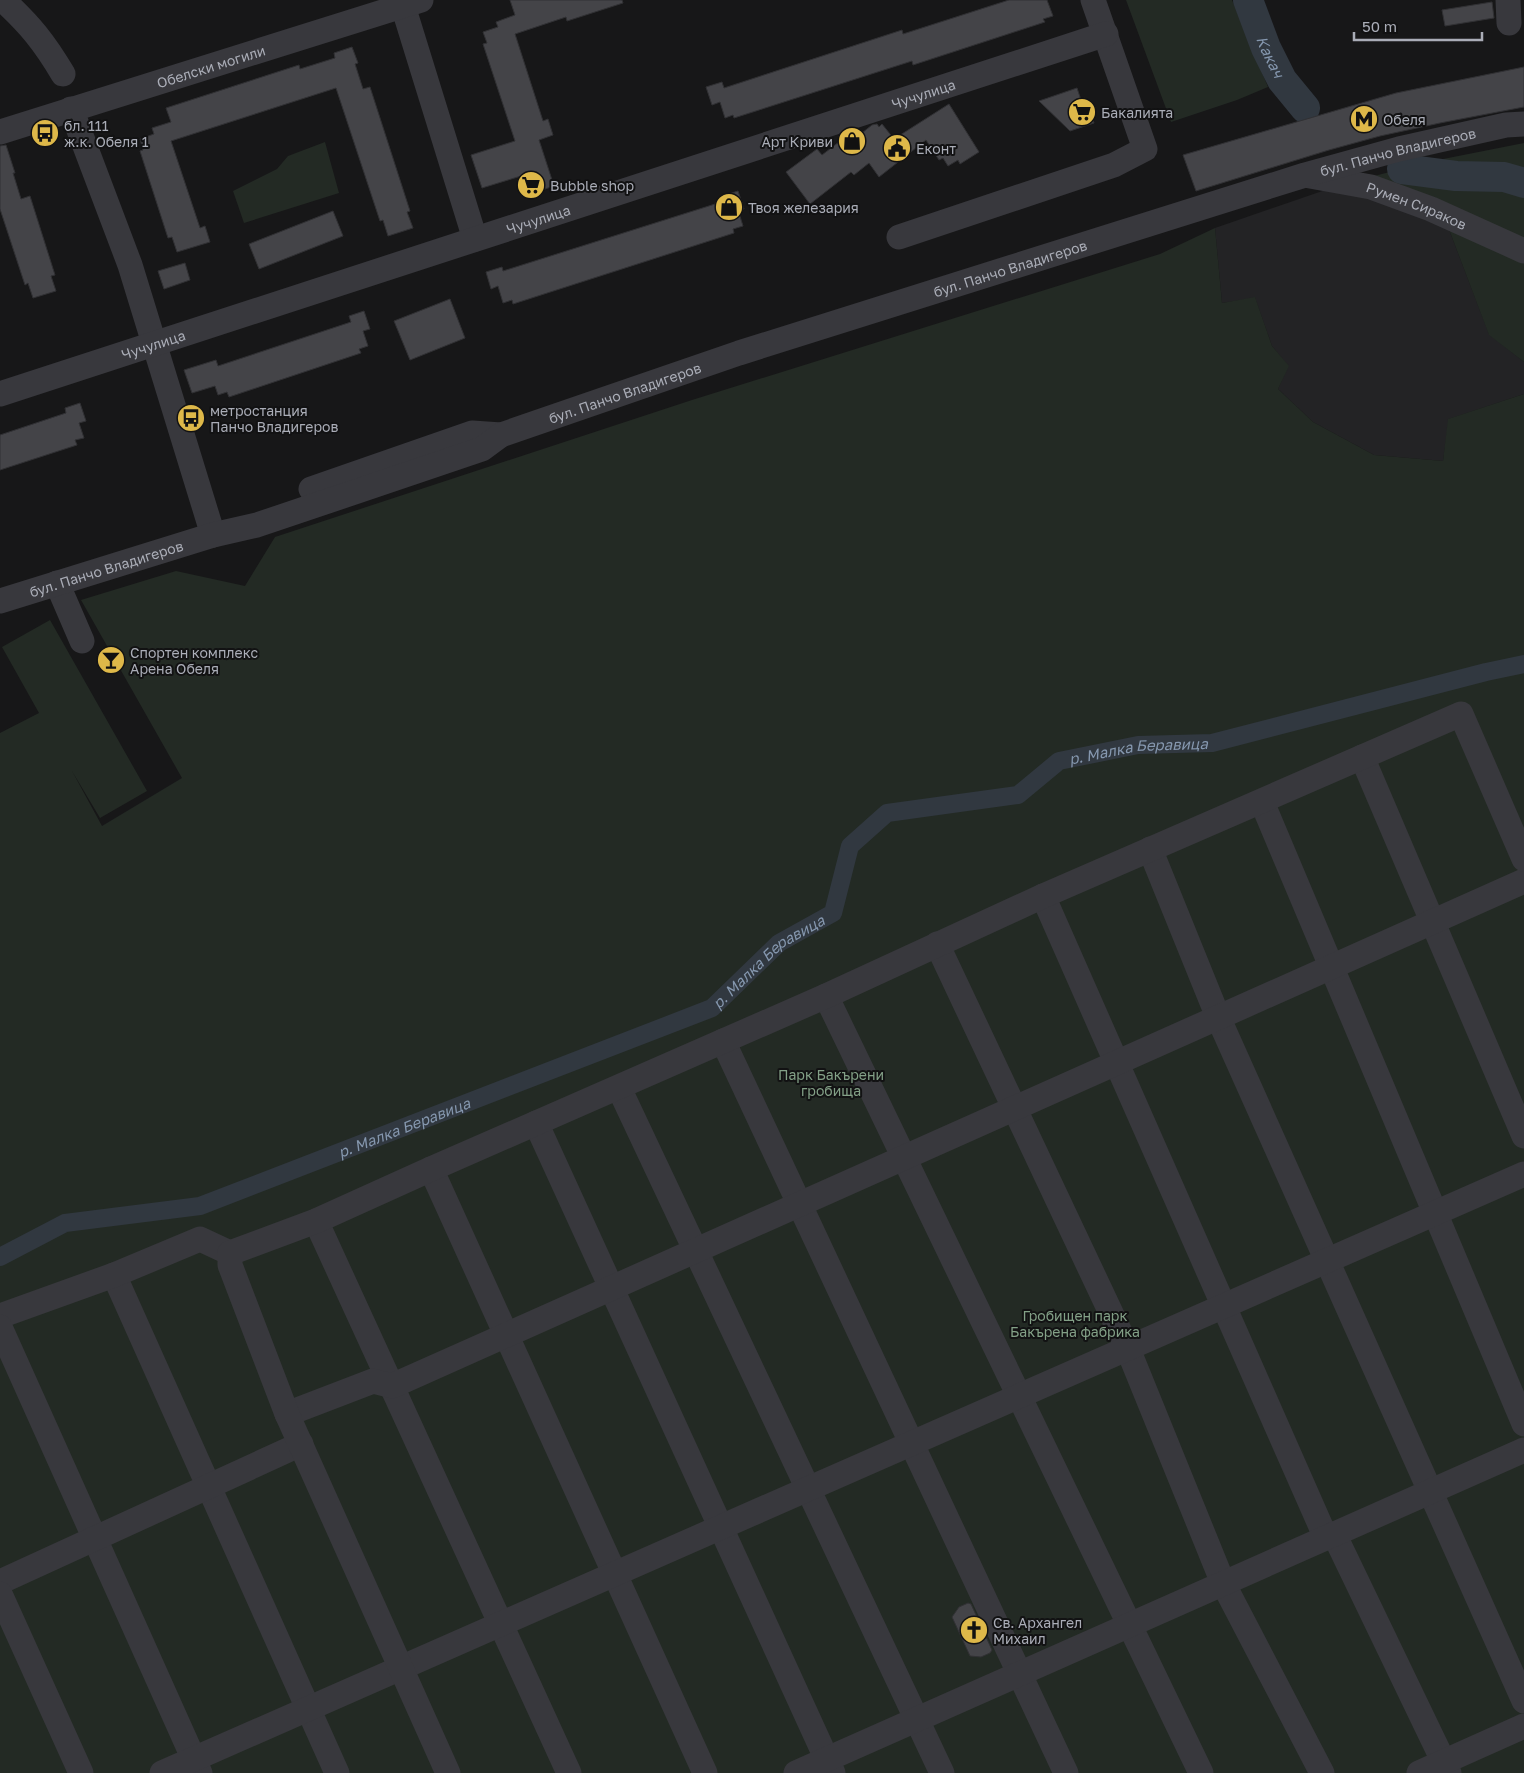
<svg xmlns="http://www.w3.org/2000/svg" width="1524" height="1773" font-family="'Golos Text',sans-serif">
<rect width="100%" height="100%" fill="#171718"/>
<path fill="#232325" d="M 1334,187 L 1447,224 L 1489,334 L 1524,362 L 1524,394 L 1449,419 L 1443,461 L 1374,455 L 1313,422 L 1278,389 L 1288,366 L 1272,346 L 1255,298 L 1222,303 L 1215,228 Z"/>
<path fill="#232a24" d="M 1126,0 L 1232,0 L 1268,87 L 1237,100 L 1171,122 Z
M 325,142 L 339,193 L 244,223 L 233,191 L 277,169 L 288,156 Z
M 1524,143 L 1524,362 L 1489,335 L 1447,224 L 1374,176 L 1433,161 Z
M 1215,228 L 1222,303 L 1255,297 L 1272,346 L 1289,366 L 1278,389 L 1313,422 L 1374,455 L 1443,461 L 1448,419 L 1524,394 L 1524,1773 L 0,1773 L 0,733 L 39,713 L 2,647 L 50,620 L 147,791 L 100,818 L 72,771 L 102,826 L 182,778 L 81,600 L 176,571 L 245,586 L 275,537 L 692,400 L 1160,254 Z"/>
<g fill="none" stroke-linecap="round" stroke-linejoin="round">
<path stroke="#313840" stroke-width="18" id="s1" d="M 0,1257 L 65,1223 L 200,1206 L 712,1008 L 779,943 L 833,913 L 850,846 L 887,813 L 1018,795 L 1059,761 L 1138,745 L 1212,743 L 1486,672 L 1524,664"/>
<g stroke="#313840" stroke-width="30">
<path id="s2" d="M 1248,0 L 1266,48 L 1282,80 L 1305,108"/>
<path d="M 1402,169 L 1456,176 L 1504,177 L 1524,183"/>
</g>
</g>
<path fill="#444448" stroke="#313134" d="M 510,0 L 622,0 L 623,3 L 567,21 L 566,17 L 515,34 L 543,121 L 548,119 L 553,135 L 539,140 L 554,186 L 527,195 L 521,176 L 482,188 L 471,155 L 515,141 L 483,44 L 487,43 L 483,32 L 498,27 L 496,22 L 515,15 Z
M 1009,0 L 1047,0 L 1053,16 L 1043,19 L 1045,22 L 913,65 L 912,61 L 734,118 L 733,115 L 725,118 L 720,102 L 712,105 L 706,87 L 722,82 L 724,88 L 902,30 L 903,34 Z
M 1492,2 L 1494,18 L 1445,26 L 1442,10 Z
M 352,47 L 358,63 L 355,64 L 363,89 L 370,87 L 410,211 L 407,212 L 413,228 L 388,236 L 383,220 L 380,221 L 336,88 L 171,141 L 200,228 L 205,226 L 210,242 L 177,252 L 172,237 L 168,238 L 140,151 L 143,150 L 140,139 L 154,134 L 152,128 L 171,122 L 166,108 L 299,65 L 300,69 L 335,58 L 334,53 Z
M 1524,67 L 1524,107 L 1440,123 L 1380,136 L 1329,150 L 1196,191 L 1183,155 L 1396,93 Z
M 1077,88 L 1081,100 L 1085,98 L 1094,123 L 1070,131 L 1039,101 Z
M 949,104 L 979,152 L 960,164 L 958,160 L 948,166 L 943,158 L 939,160 L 926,140 L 879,177 L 869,163 L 854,175 L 851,172 L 810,204 L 786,172 L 817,149 L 822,155 L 852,132 L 857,137 L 872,125 L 877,124 L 879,127 L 882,124 L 894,139 Z
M 6,145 L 15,173 L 13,173 L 21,199 L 30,196 L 55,275 L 51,276 L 56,291 L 33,298 L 28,283 L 25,285 L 0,209 L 0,146 Z
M 738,191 L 744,209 L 738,210 L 743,226 L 733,229 L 734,233 L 513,304 L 512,300 L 503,303 L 498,286 L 491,289 L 486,272 L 502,267 L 503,271 L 712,205 L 724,201 L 722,196 Z
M 333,211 L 343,236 L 259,269 L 249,244 Z
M 185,263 L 190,280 L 164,289 L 158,271 Z
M 450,299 L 465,338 L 410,360 L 394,321 Z
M 364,311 L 370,329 L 363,331 L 368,346 L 359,349 L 361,353 L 229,397 L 227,392 L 218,395 L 215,386 L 192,393 L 184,370 L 216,360 L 218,366 L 351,322 L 349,316 Z
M 80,403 L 86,421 L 79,423 L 84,438 L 75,440 L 77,445 L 0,470 L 0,435 L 66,413 L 65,408 Z
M 968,1603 L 971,1604 L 992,1650 L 990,1653 L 981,1657 L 970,1656 L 952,1617 L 959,1607 Z"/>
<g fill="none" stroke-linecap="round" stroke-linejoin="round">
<g stroke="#38383d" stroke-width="25">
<path d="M 3,0 C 30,25 44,42 63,74"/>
<path d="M 1508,0 L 1509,23"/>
<path d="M 403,6 L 475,239"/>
<path d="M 71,109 L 130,265 L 213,535"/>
<path id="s3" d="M 0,132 L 421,0"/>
<path id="s4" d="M 1310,176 L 1371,187 L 1431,209 L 1524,251"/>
<path d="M 899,237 L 1114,165 L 1145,149 L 1093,0"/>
<path id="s5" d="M 0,394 L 1106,34"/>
<path d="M 311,489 L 472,433 L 501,435"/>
<path d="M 57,583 L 82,641"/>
<path id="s6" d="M 0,601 L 213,535 L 257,525 L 482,449 L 501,435 L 739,353 L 1305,175 L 1399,149 L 1506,125 L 1524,124"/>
<path d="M 1362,757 L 1524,1136"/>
<path d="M 1262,802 L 1524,1424"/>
<path d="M 1150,849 L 1218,1017 L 1524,1701"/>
<path d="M 1043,896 L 1326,1538"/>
<path d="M 937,944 L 1128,1349 L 1223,1583 L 1322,1773"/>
<path d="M 826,996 L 1201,1773"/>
<path d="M 723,1041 L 1066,1773"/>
<path d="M 619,1088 L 942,1773"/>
<path d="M 536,1123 L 833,1773"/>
<path d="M 431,1169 L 705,1773"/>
<path d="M 316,1221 L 569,1773"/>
<path d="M 114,1275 L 337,1773"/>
<path d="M 0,1316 L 114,1275 L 200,1239 L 230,1253"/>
<path d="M 0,1327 L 200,1773"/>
<path d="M 287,1414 L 373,1381 L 392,1386 L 1524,881"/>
<path d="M 1334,1534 L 1449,1773"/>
<path d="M 0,1582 L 301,1444"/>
<path d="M 0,1594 L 81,1773"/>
<path d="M 162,1773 L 1524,1174"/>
<path d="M 448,1773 L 287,1414 L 230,1265 L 230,1253 L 316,1221 L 431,1169 L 826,996 L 1043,896 L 1461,714 L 1524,859"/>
<path d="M 796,1773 L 1524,1450"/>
<path d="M 1419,1773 L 1524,1726"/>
</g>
</g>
<defs>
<symbol id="supermarket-disc" viewBox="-11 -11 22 22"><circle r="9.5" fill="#deb849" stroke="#121213"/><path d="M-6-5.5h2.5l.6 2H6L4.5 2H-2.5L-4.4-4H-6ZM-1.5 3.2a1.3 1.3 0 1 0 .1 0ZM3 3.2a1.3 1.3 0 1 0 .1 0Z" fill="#111"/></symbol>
<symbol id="metro-disc" viewBox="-11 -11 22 22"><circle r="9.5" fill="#deb849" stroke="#121213"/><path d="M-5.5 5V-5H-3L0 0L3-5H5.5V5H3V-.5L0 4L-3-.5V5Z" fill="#111"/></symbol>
<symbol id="bus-disc" viewBox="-11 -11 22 22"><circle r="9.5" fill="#deb849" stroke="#121213"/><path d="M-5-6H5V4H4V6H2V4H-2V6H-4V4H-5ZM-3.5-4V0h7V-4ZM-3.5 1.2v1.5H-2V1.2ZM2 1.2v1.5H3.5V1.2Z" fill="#111"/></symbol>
<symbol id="shop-disc" viewBox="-11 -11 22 22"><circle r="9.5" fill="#deb849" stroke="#121213"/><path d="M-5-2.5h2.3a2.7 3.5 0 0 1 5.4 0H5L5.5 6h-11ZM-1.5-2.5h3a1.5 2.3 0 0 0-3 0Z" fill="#111"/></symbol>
<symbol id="civic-disc" viewBox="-11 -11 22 22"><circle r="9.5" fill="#deb849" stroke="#121213"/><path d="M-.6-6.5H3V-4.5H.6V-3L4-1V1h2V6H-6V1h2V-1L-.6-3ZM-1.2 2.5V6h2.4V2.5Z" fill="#111"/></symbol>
<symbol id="bar-disc" viewBox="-11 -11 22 22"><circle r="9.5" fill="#deb849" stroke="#121213"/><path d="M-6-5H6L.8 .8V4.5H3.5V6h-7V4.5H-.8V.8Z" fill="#111"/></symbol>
<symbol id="church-disc" viewBox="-11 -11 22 22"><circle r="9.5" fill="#deb849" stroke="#121213"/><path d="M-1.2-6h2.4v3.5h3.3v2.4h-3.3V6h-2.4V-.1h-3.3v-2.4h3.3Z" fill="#111"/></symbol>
</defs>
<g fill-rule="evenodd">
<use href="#supermarket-disc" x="1066" y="96" width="32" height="32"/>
<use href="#metro-disc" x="1348" y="103" width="32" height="32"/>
<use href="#bus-disc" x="29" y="117" width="32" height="32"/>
<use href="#shop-disc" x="836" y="125" width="32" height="32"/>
<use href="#civic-disc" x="881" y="132" width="32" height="32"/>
<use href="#supermarket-disc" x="515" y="169" width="32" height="32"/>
<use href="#shop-disc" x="713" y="191" width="32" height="32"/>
<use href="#bus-disc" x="175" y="402" width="32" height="32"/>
<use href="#bar-disc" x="95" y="644" width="32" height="32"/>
<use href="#church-disc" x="958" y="1614" width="32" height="32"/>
</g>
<g text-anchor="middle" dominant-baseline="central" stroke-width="4" stroke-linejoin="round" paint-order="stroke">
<g font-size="14" fill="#aaadb7" stroke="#121213">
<text stroke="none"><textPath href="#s3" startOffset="221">Обелски могили</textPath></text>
<text stroke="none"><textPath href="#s5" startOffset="971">Чучулица</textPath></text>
<text stroke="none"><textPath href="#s6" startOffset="1470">бул. Панчо Владигеров</textPath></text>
<text stroke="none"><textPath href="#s4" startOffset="111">Румен Сираков</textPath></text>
<text stroke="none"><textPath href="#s5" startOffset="566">Чучулица</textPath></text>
<text stroke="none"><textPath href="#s6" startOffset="1065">бул. Панчо Владигеров</textPath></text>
<text stroke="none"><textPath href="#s5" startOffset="161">Чучулица</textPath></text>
<text stroke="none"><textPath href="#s6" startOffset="660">бул. Панчо Владигеров</textPath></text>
<text stroke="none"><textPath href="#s6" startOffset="111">бул. Панчо Владигеров</textPath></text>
</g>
<g font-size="14" fill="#aaadb7" stroke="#121213" text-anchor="start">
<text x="1101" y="112">Бакалията</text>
<text x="1383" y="119">Обеля</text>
<text x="64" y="125">бл. 111<tspan x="64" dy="16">ж.к. Обеля 1</tspan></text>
<text x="833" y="141" text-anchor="end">Арт Криви</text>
<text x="916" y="148">Еконт</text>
<text x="550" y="185">Bubble shop</text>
<text x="748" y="207">Твоя железария</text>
<text x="210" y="410">метростанция<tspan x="210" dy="16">Панчо Владигеров</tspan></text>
<text x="130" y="652">Спортен комплекс<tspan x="130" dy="16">Арена Обеля</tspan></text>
<text x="993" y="1622">Св. Архангел<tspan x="993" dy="16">Михаил</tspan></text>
</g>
<g font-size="14" fill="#83a087" stroke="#121213">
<text x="831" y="1074">Парк Бакърени<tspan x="831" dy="16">гробища</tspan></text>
<text x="1075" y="1315">Гробищен парк<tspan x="1075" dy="16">Бакърена фабрика</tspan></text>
</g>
<g font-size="15" font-style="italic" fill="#8597ae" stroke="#121213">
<text stroke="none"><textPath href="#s2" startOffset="61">Какач</textPath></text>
<text stroke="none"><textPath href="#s1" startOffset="1298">р. Малка Беравица</textPath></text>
<text stroke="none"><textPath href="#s1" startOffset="832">р. Малка Беравица</textPath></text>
<text stroke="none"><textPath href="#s1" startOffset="428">р. Малка Беравица</textPath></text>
</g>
</g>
<path d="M1354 32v8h128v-8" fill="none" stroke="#aaadb7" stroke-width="2.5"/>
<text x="1362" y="32" font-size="15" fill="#aaadb7" stroke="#121213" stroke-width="4" paint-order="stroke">50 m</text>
</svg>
